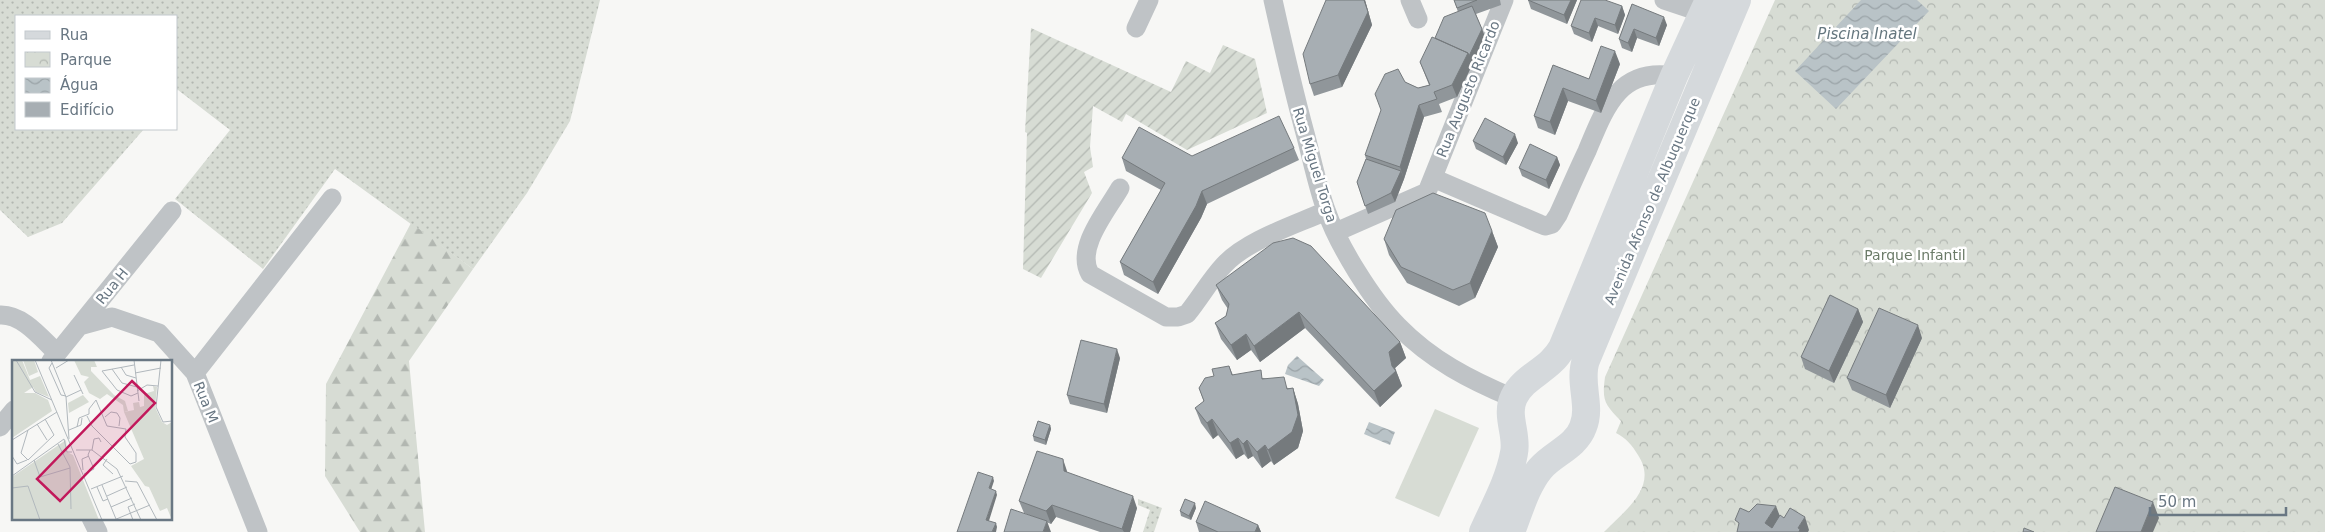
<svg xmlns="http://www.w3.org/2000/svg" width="2325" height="532" font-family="'DejaVu Sans',sans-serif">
<defs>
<pattern id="grass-dots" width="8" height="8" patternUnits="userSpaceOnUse" patternTransform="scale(1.25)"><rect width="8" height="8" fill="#d7dcd4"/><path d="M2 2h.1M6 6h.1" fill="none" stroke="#b2b7b1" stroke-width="1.8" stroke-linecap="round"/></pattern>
<pattern id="forest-firs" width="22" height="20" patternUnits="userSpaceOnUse" patternTransform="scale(1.25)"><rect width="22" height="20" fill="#d7dcd4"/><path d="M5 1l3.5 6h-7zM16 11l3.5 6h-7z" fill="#b2b7b1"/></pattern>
<pattern id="park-crowns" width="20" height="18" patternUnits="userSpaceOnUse" patternTransform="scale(1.25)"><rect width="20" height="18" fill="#d7dcd4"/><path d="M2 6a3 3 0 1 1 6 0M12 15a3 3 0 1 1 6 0" fill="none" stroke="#b2b7b1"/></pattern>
<pattern id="garden-furrows" width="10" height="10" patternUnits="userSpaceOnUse" patternTransform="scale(1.25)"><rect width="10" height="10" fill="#d7dcd4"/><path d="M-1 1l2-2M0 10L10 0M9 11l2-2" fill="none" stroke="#b2b7b1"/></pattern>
<pattern id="water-waves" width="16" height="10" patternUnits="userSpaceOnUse" patternTransform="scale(1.25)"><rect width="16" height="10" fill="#b9c3c7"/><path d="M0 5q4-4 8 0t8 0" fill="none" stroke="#9aa3a7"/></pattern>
</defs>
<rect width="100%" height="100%" fill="#f7f7f5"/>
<path fill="url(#grass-dots)" d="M 0,0 L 600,0 L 570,121 L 527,193 L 473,269 L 335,169 L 263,269 L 175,199 L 230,130 L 178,90 L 176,91 L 176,16 L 16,16 L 16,129 L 144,129 L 62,223 L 28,237 L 0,210 Z
M 1138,499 L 1162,508 L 1154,532 L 1143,532 L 1150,510 L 1138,505 Z"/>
<path fill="url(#forest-firs)" d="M 411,223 L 473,269 L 409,361 L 425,532 L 360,532 L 325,476 L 326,384 Z"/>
<path fill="url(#park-crowns)" d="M 1775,0 L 2325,0 L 2325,532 L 1604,532 C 1625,510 1659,487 1638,455 C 1632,445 1626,438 1616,433 L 1621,421 C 1604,404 1602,400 1605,377 Z"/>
<path fill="url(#garden-furrows)" d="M 1031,28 L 1171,92 L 1186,61 L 1210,73 L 1223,45 L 1255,59 L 1267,113 L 1187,150 L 1126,114 L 1122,122 L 1093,106 L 1090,147 L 1093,167 L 1084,172 L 1092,193 L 1041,278 L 1023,269 L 1027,133 L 1025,132 Z"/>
<path fill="#d7dcd4" d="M 1435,409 L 1479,428 L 1439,517 L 1395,498 Z"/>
<path fill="url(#water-waves)" d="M 1861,0 L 1917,0 L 1929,11 L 1836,109 L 1795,71 Z
M 1297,356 L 1324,380 L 1319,386 L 1285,374 L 1288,365 Z
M 1369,422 L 1395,432 L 1390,445 L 1364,434 Z"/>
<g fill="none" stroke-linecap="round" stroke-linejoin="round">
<path stroke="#bfc3c6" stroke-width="19" d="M 1273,0 C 1283,45 1293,89 1305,133 C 1312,159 1317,185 1326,210 C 1338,245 1372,300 1398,326 C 1431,360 1470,380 1513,398
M 1410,0 L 1418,19
M 1664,0 L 1703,13
M 1136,28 L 1149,0
M 1433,178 L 1540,224 L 1545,226 L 1552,224 L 1558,215 C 1568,193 1577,172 1587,151 C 1605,108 1619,67 1674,76
M 1120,188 C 1107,211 1075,248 1090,274 L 1166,317 L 1178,317 L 1187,314 C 1200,298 1210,280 1224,265 C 1247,240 1295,225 1326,211
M 1336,232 L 1427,192 L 1504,0
M 0,315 C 23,314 42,339 57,353
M 79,326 L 112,317 L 159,333 L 195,373 L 258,532
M 51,361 L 172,211
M 195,373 L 332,198
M 0,427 L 14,410
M 91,518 L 98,532"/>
<path stroke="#d5d9dc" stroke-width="28" d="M 1483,532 C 1494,507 1509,481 1514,453 C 1518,435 1505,415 1514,397 C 1524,376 1550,370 1562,348 L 1674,76 L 1709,0
M 1511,532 C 1519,512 1526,486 1540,469 C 1552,454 1576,447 1583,427 C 1592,406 1578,382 1586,360 L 1737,0"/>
</g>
<path fill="#90969a" d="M 1326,0 L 1365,0 L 1372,25 L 1342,87 L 1314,96 L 1310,84 Z
M 1454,0 L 1500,0 L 1501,5 L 1476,14 L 1485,37 L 1457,97 L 1439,104 L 1442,112 L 1424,117 L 1404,179 L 1395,202 L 1368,214 L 1357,182 L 1366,159 L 1365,155 L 1405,82 L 1418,88 L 1429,85 L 1420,62 L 1435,38 L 1458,12 Z
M 1528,0 L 1577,0 L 1567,24 L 1531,9 Z
M 1632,4 L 1667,25 L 1659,46 L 1637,38 L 1632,52 L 1622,48 L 1619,39 Z
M 1622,6 L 1625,15 L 1618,34 L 1598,26 L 1592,42 L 1574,34 L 1571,26 Z
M 1620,64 L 1601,113 L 1568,101 L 1555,135 L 1538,128 L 1534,116 L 1553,65 L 1589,79 Z
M 1473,141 L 1518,143 L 1506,165 L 1476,149 Z
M 1294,148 L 1299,160 L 1207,204 L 1201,218 L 1158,294 L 1124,275 L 1120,262 L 1161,190 L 1126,171 L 1122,158 L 1192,156 Z
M 1557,157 L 1560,165 L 1549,189 L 1522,176 L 1519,168 Z
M 1492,231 L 1498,247 L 1475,298 L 1459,306 L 1407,283 L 1389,255 L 1384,239 Z
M 1216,285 L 1400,342 L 1406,358 L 1395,368 L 1402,386 L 1380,407 L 1305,328 L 1260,362 L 1251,350 L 1237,360 L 1221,339 L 1215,323 L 1226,316 L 1228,309 L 1222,300 Z
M 1858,309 L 1863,322 L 1834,383 L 1805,369 L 1801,357 Z
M 1922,338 L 1890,408 L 1852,390 L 1847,378 Z
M 1120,358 L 1107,413 L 1070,404 L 1067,395 Z
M 1229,366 L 1233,375 L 1264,378 L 1288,388 L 1293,388 L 1298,404 L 1303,431 L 1298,448 L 1274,465 L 1271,461 L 1262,468 L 1253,456 L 1248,459 L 1244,454 L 1236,459 L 1218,435 L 1213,439 L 1201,423 L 1195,408 L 1204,402 L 1199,388 Z
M 1050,425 L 1051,429 L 1046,445 L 1034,441 L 1033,436 Z
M 1067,471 L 1067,473 L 1137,508 L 1130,532 L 1100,532 L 1056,517 L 1051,524 L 1024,513 L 1019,501 Z
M 1196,508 L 1191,520 L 1181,516 L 1180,511 Z
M 1196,522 L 1258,525 L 1261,532 L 1199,532 Z"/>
<path fill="#757a7d" d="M 1364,0 L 1365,0 L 1372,25 L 1342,87 L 1338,75 Z
M 1571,0 L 1577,0 L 1567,24 L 1564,15 Z
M 1622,6 L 1625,15 L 1618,34 L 1615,25 Z
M 1664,17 L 1667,25 L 1659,46 L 1656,38 Z
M 1595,18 L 1598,26 L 1592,42 L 1589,33 Z
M 1482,29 L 1485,37 L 1472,65 L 1469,56 Z
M 1634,29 L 1637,38 L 1632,52 L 1628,43 Z
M 1615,51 L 1620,64 L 1601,113 L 1596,101 Z
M 1468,53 L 1472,65 L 1457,97 L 1452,85 Z
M 1563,88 L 1568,101 L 1555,135 L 1550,122 Z
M 1419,105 L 1424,117 L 1404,179 L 1400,167 Z
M 1515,134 L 1518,143 L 1506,165 L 1503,157 Z
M 1557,157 L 1560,165 L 1549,189 L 1546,180 Z
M 1401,171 L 1404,179 L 1395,202 L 1391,193 Z
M 1202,191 L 1207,204 L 1201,218 L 1158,294 L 1153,282 Z
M 1492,231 L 1498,247 L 1475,298 L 1470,283 Z
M 1858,309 L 1863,322 L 1834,383 L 1829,371 Z
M 1299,312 L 1305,328 L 1260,362 L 1254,346 Z
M 1918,325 L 1922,338 L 1890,408 L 1886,395 Z
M 1246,334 L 1251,350 L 1237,360 L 1231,345 Z
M 1400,342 L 1406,358 L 1395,368 L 1402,386 L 1380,407 L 1374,391 L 1392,366 L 1389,352 Z
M 1117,349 L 1120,358 L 1107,413 L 1104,404 Z
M 1293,388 L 1298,404 L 1303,431 L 1298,448 L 1274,465 L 1268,450 Z
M 1212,419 L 1218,435 L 1213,439 L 1207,423 Z
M 1050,425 L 1051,429 L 1046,445 L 1045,440 Z
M 1238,438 L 1244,454 L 1236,459 L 1230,443 Z
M 1247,440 L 1253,456 L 1248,459 L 1243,444 Z
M 1265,445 L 1271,461 L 1262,468 L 1257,452 Z
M 1063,459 L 1067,471 L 1068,484 L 1064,471 Z
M 993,477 L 994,481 L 990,493 L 989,488 Z
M 996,491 L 997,495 L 988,524 L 986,520 Z
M 1133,496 L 1137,508 L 1130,532 L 1124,532 L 1122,529 Z
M 2153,502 L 2159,518 L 2153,532 L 2141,532 Z
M 1195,503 L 1196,508 L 1191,520 L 1189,516 Z
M 1052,505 L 1056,517 L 1051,524 L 1046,511 Z
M 1776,506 L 1781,519 L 1772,532 L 1765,523 Z
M 1805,517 L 1809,530 L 1808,532 L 1799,532 L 1798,528 Z
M 1047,521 L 1051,532 L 1043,532 Z
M 996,523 L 997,527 L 996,532 L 992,532 Z
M 1258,525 L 1261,532 L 1255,532 Z"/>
<path fill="#a7aeb3" stroke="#757a7d" d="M 1326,0 L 1364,0 L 1368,12 L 1338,75 L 1310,84 L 1303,54 Z
M 1454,0 L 1477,0 L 1457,8 Z
M 1528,0 L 1571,0 L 1564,15 Z
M 1581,0 L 1605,0 L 1622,6 L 1615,25 L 1595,18 L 1589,33 L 1571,26 Z
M 1632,4 L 1664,17 L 1656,38 L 1634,29 L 1628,43 L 1619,39 Z
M 1472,6 L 1482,29 L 1469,56 L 1468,53 L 1435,38 L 1444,17 Z
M 1432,37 L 1468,53 L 1452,85 L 1434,92 L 1437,99 L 1419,105 L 1400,167 L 1365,155 L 1381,110 L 1375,94 L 1385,74 L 1398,69 L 1405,82 L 1418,88 L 1430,85 L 1420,62 Z
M 1601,46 L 1615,51 L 1596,101 L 1563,88 L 1550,122 L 1534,116 L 1553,65 L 1589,79 Z
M 1279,116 L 1294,148 L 1202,191 L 1196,206 L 1153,282 L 1120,262 L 1165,183 L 1122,158 L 1139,127 L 1192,156 Z
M 1485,118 L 1515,134 L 1503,157 L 1473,141 Z
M 1530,144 L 1557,157 L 1546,180 L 1519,168 Z
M 1366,159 L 1401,171 L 1391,193 L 1365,206 L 1357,182 Z
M 1433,193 L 1485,213 L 1492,231 L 1470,283 L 1453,290 L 1401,267 L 1384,239 L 1396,210 Z
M 1293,238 L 1311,246 L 1400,342 L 1389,352 L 1392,366 L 1396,371 L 1374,391 L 1299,312 L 1254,346 L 1246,334 L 1231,345 L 1215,323 L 1226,316 L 1229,304 L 1216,285 L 1273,243 Z
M 1830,295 L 1858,309 L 1829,371 L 1801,357 Z
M 1879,308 L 1918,325 L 1886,395 L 1847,378 Z
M 1081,340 L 1117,349 L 1104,404 L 1067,395 Z
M 1229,366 L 1232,375 L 1261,370 L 1262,379 L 1284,377 L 1287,389 L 1293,388 L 1298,415 L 1292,432 L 1268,450 L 1265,445 L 1257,452 L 1247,440 L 1243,444 L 1238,438 L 1230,443 L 1212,419 L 1207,423 L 1195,408 L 1204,401 L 1199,388 L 1205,378 L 1214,376 L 1212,369 Z
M 1038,421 L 1050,425 L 1045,440 L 1033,436 Z
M 1037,451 L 1063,459 L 1064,471 L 1133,496 L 1122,529 L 1052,505 L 1046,511 L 1019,501 Z
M 978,472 L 993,477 L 989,488 L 996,491 L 986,520 L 996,523 L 992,532 L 957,532 Z
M 2115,487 L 2153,502 L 2141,532 L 2096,532 Z
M 1185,499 L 1195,503 L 1189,516 L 1180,511 Z
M 1205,501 L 1258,525 L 1255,532 L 1218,532 L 1196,522 Z
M 1757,504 L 1776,506 L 1765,523 L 1772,528 L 1780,515 L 1784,518 L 1790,508 L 1805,517 L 1798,528 L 1800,529 L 1799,532 L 1737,532 L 1739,523 L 1735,520 L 1740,508 L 1749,512 Z
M 1011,509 L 1047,521 L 1043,532 L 1004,532 Z
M 2024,528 L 2034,532 L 2023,532 Z"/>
<g text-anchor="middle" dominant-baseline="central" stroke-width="5" stroke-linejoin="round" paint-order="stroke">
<g font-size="14" fill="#697783" stroke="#fff">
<text transform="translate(1468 89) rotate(-68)">Rua Augusto Ricardo</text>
<text transform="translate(1315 165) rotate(73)">Rua Miguel Torga</text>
<text transform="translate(1652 201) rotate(-67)">Avenida Afonso de Albuquerque</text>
<text transform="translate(112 286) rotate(-51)">Rua H</text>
<text transform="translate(206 402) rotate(68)">Rua M</text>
</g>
<g font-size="14" fill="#6b7b68" stroke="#fff">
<text x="1915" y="255">Parque Infantil</text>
</g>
<g font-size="15" font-style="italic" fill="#65777f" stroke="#fff">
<text x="1867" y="34">Piscina Inatel</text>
</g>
</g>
<g transform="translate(12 360)">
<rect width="160" height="160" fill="#f7f7f5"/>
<path d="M 141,26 L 145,27 L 143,47 L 150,62 L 155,65 L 160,62 L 160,160 L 155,148 L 148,151 L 137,127 L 133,126 L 119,106 L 132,99 L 112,52 L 122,50 L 121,43 L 127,42 L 128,47 L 132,46 L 132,34 L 142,31 Z" fill="#d7dcd4"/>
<path d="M 0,0 L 10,0 L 18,20 L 28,16 L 37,37 L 24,32 L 21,27 L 12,33 L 23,33 L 36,40 L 40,51 L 0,78 ZM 62,0 L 82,0 L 85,7 L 79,7 L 79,11 L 102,35 L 113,41 L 116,51 L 112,52 L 111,45 L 95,34 L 88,39 L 77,33 L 72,22 L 77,17 L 69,15 Z" fill="#d7dcd4"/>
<path d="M 54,80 L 55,92 L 61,95 L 87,160 L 0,160 L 0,117 Z" fill="#d7dcd4"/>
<path d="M 71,35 L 77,42 L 57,53 L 56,43 Z" fill="#d7dcd4"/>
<path d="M 11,0 L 22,0 L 26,12 L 17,16 Z" fill="#d7dcd4"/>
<path fill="none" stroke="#b1b8bd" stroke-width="1" d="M 4,0 L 23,32 L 40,40M 23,0 L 90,160M 39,0 L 54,37 L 57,79M 122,0 L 127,41M 149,0 L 144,47 L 151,62 L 160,61M 40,3 L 37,8 L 49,35 L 54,36M 122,5 L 90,11 L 105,30 L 119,36 L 126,33M 109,7 L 114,15 L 124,18M 44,8 L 57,0M 100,9 L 110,23 L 125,27M 123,13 L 149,8M 62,15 L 71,34M 125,31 L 135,25 L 146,26M 54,37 L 69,30M 93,57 L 99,52 L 105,53 L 108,58 L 107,66M 25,64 L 35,80M 65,67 L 67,58 L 77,54 L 77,49 L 84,40 L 95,66 L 114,69 L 113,77 L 124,93 L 124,102 L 118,104 L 80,66 L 75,56M 16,70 L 9,93 L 16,100 L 42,75 L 33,59M 57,70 L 69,65 L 70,58M 0,80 L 45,52M 46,84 L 58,107 L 59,149M 64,90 L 80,90 L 105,109 L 129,160M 80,90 L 82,79 L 87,78 L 89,82M 0,96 L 5,104 L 15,100M 95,99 L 91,105 L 101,114M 22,100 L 28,117 L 58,108M 71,110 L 70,99 L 77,96M 72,114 L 82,109 L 76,95 L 78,90M 0,116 L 52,79 L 55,92 L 60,92M 113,121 L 125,122 L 145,160M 90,125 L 104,159M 85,127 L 91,141 L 96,139M 0,128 L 16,126 L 28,160M 79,129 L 111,116M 95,136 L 115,127M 99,147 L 120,138M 102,160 L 138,145M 121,160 L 116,147 L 123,144"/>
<path fill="#c2185b" fill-opacity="0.15" stroke="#c2185b" stroke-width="2.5" d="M 120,21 L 143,43 L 48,141 L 25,119 Z"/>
<rect width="160" height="160" fill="none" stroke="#697783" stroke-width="2.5"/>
</g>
<rect x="15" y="15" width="162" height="115" fill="#ffffff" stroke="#c3c9cd"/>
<rect x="25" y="31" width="25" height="8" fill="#d5d9dc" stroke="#c3c9cd"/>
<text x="60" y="40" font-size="15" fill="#697783">Rua</text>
<rect x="25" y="52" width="25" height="15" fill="url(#park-crowns)" stroke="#c3c9cd"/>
<text x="60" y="65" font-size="15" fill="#697783">Parque</text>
<rect x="25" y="78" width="25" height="15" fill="url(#water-waves)" stroke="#c3c9cd"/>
<text x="60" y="90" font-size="15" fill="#697783">Água</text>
<rect x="25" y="102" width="25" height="15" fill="#a7aeb3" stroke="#c3c9cd"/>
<text x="60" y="115" font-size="15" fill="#697783">Edifício</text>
<path d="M2150 507v8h136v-8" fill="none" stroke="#697783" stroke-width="2.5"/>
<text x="2158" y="507" font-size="15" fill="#697783" stroke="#ffffff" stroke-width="4" paint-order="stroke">50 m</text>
</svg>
